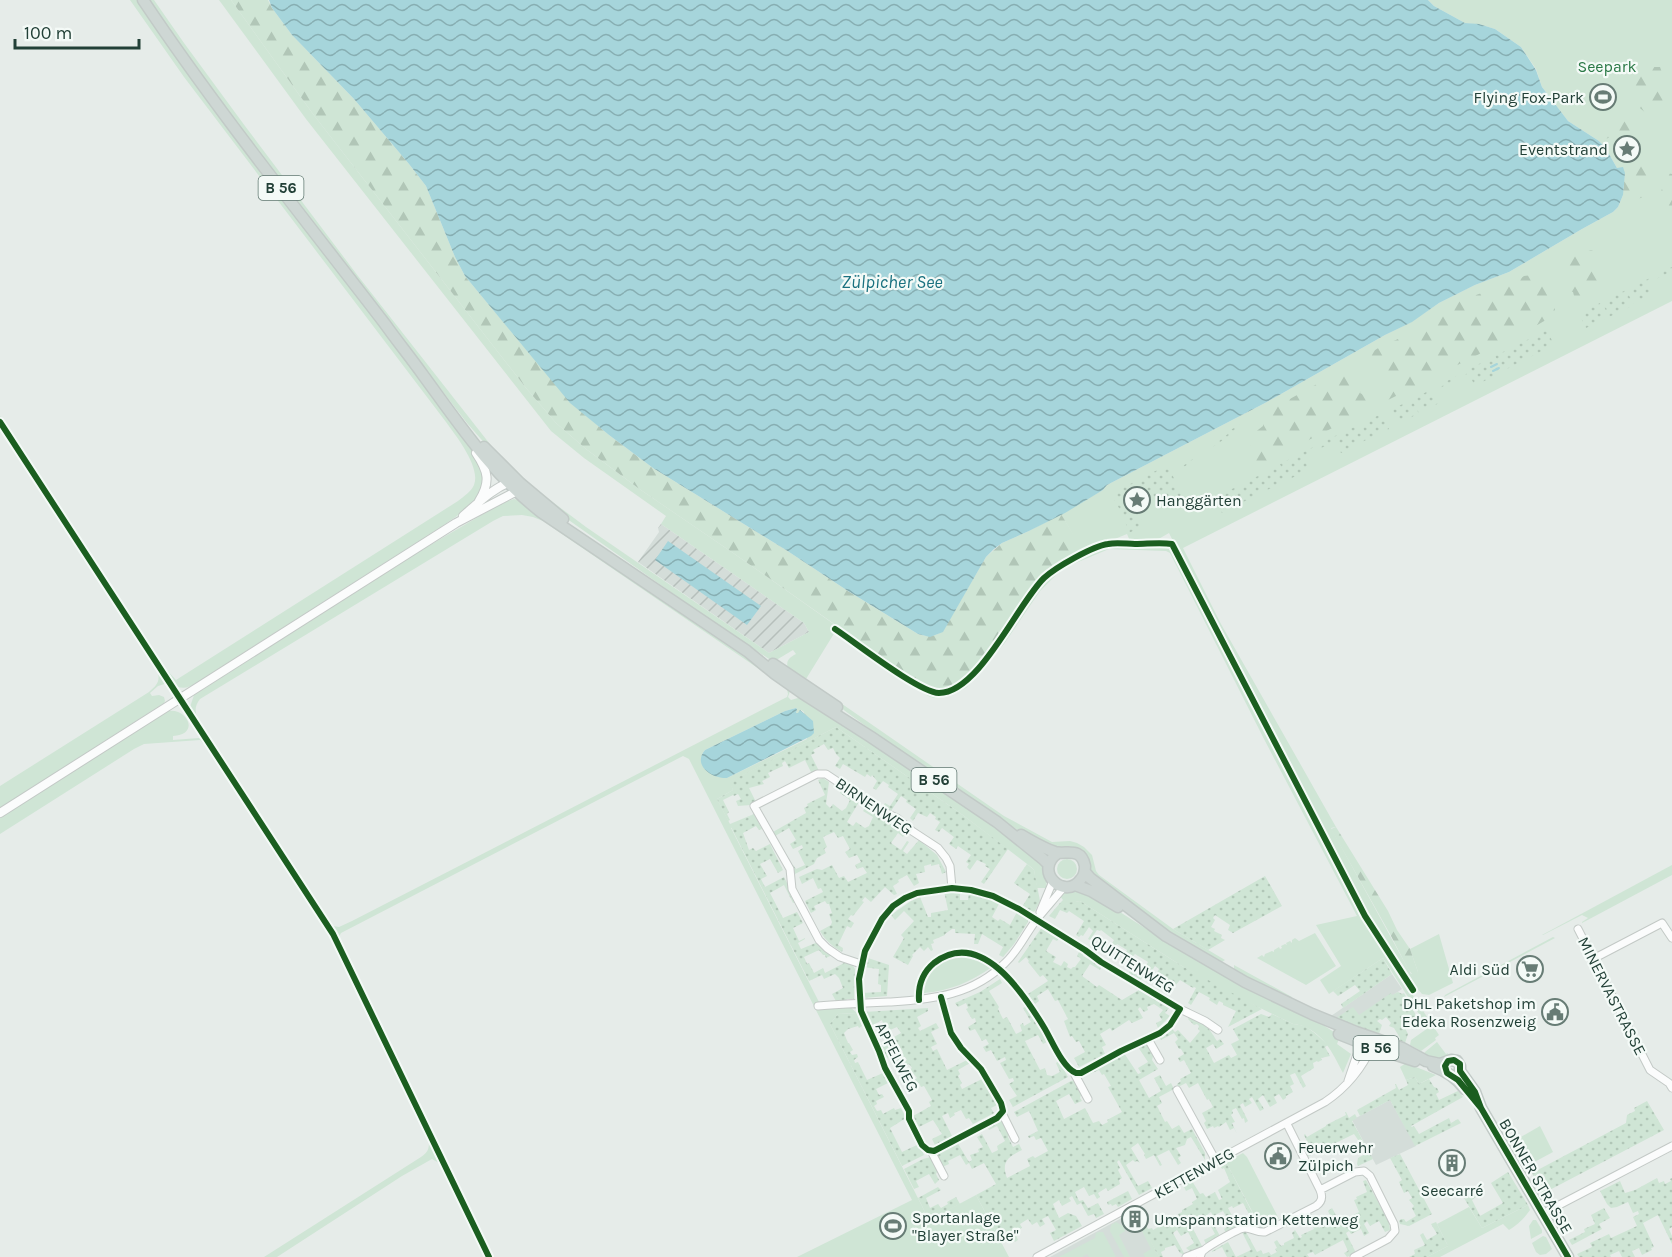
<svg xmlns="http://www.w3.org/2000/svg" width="1672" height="1257" font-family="Karla,sans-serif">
<defs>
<pattern id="industrial-furrows" width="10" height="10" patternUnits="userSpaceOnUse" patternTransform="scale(1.5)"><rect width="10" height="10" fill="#d4ddd9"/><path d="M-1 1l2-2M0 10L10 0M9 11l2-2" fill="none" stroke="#b6bfbb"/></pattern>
<pattern id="forest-firs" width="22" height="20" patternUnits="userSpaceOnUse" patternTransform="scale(1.5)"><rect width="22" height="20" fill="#cfe5d5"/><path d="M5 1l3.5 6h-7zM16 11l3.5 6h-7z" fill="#b1c6b7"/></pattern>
<pattern id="garden-dots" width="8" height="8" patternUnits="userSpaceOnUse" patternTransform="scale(1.5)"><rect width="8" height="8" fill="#cfe5d5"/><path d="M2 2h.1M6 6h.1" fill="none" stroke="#b1c6b7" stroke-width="1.8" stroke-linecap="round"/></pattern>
<pattern id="water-waves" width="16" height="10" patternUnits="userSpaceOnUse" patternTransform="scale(1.5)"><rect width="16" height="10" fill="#a6d5db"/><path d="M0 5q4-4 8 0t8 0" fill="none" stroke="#87aeb2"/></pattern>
</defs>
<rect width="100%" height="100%" fill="#e6ece9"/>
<path fill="#d4ddd9" d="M 1392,974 L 1402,989 L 1351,1024 L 1331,1016 Z
M 1390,1100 L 1416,1146 L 1376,1165 L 1352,1120 Z
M 1129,1214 L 1134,1223 L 1139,1220 L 1159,1257 L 1050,1257 Z"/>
<path fill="url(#industrial-furrows)" d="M 661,524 L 804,623 L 809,632 L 769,653 L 638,562 L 659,532 L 658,528 Z"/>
<path fill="#cfe5d5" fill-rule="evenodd" d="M 130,0 L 138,0 L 449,416 C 464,436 494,473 478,497 C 470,508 455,517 444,525 L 196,683 C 187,689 179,690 171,682 L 158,686 L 150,693 L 152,696 L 159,695 L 164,697 L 165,701 L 164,703 L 0,808 L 0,786 L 149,692 C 157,685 161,681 157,670 L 0,427 L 0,416 L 164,667 L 176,680 L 458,501 C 464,496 471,492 474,485 C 481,467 456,436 446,422 L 184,77 Z
M 149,0 L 154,0 L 184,43 L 245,126 L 358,276 L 493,448 L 534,488 L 586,527 L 769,653 L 809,632 L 804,623 L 661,524 L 666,516 L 584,458 L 551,431 L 306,119 L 219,0 L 231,0 L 313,114 L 526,388 L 556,423 L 586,449 L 638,488 L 736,555 L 903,673 L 955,684 C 983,664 1000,633 1019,605 C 1026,595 1033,584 1042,576 C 1052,566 1065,560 1077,554 L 1077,549 L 1080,550 L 1080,547 L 1061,514 L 1103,490 L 1107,485 L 1265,403 L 1385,335 L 1411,322 L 1439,303 L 1475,285 L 1509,272 L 1582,229 L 1613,212 L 1618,207 L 1623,195 L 1625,173 L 1617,168 L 1605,147 L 1599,141 L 1568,121 L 1542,87 L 1536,69 L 1521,47 L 1495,29 L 1482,25 L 1465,23 L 1434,6 L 1428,0 L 1672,0 L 1672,301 L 1183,548 L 1221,624 L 1336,827 L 1331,828 L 1411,974 L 1418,972 L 1410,949 L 1439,934 L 1453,983 L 1429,995 L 1422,994 L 1416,987 L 1410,991 L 1439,1035 L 1435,1038 L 1436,1040 L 1421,1051 L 1410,1045 L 1411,1040 L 1428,1028 L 1383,958 L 1329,994 L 1320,980 L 1341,966 L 1316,925 L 1357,916 L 1264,739 L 1170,553 L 1166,551 L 1109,549 L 1071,565 L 1058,573 L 1040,591 L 1004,644 L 966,688 L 956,693 L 940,698 L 934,698 L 928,696 L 835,632 L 806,679 L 1004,816 L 1052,842 L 1070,841 L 1077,843 L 1084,847 L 1092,855 L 1096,871 L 1099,875 L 1173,929 L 1225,960 L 1222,962 L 1218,962 L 1166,931 L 1097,881 L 1073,848 L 1057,849 L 1023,833 L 1000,819 L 889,743 L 804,681 L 805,679 L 801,675 L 799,677 L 789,671 C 785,662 788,658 796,654 L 793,650 L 778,659 L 769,659 L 699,612 L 563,516 L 487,446 L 467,423 L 230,115 ZM 1169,533 L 1175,545 L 1170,548 L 1107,546 L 1105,543 L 1127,534 L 1130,541 L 1155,541 Z
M 514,499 L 524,502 L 749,658 L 791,688 L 788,697 L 791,700 L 798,698 L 805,698 L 993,825 L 1042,862 L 1047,878 L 1046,888 L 1037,888 L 1034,870 L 1031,867 L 960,813 L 836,727 L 730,782 L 733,790 L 717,799 L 730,824 L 754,814 L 731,828 L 822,1008 L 849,1006 L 857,1013 L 838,1014 L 830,1024 L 929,1220 L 976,1195 L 1009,1257 L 797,1257 L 912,1200 L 689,759 L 683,756 L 341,933 L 339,937 L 492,1257 L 485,1257 L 439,1163 L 432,1159 L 402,1176 L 277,1257 L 264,1257 L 421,1157 C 427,1153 429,1150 429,1142 L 329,934 L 208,748 L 200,740 L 144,744 L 134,749 L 0,834 L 0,818 L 168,711 C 188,708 200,735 173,736 L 173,740 L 199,738 L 206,743 L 210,741 L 190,707 L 194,695 L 420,551 L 502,503 ZM 522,515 L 533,517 L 543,521 L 762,671 L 787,689 L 788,694 L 787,697 L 352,921 L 339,927 L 333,926 L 198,720 C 195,711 194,707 200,699 L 493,521 L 503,516 ZM 796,708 L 797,709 L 796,713 L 798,714 L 801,710 L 804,712 L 807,739 L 727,778 L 702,754 L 705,750 L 785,711 Z
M1057 869a10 10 0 1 1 20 0a10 10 0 1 1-20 0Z
M 1672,865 L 1672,875 L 1582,923 L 1582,922 L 1588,918 L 1582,915 L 1543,935 L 1542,935 Z
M 1077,890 L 1098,898 L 1184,953 L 1314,1019 L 1340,1036 L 1337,1044 L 1351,1054 L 1343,1073 C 1334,1056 1326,1037 1307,1028 C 1302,1026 1299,1024 1293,1024 L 1225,991 L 1182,966 L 1080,901 L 1061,905 L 1060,903 L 1063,900 L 1060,896 L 1068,891 Z
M 1315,933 L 1336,966 L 1306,985 L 1257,958 L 1262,955 L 1264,957 L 1265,954 L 1272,951 L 1274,952 L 1274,950 L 1279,947 L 1280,949 L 1282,948 L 1281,946 L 1285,944 L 1287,945 L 1286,943 L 1290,941 L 1292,943 L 1292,940 L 1295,938 L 1299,941 Z
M 1553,937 L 1555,938 L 1444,997 L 1445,995 Z
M 954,956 C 972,956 977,958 992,967 C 971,982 949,991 924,993 C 915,976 941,961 954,956 Z
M 1234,965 L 1292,997 L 1290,1000 L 1234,970 Z
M 1437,1042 L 1446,1054 L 1448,1053 L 1447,1056 L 1441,1060 L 1423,1055 L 1425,1052 Z
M 1406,1063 L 1436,1075 L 1419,1084 L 1415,1077 L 1406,1080 L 1400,1067 Z
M 1540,1126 L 1553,1152 L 1527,1166 L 1512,1142 Z
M 1243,1153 L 1247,1157 L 1279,1219 L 1261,1228 L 1226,1162 Z
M 1528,1205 L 1530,1210 C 1524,1219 1518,1224 1509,1230 L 1503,1224 L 1440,1257 L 1427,1257 L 1448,1246 L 1437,1224 L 1469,1207 L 1482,1228 Z
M 1135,1211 L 1159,1257 L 1145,1257 L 1143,1254 L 1151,1249 L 1139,1225 L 1132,1228 L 1129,1222 L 1129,1214 Z
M 1533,1220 L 1536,1220 L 1542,1230 L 1542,1233 L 1531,1239 L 1529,1226 Z
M 1116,1222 L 1123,1226 L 1125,1231 L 1119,1235 L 1130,1257 L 1124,1257 L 1110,1231 L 1111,1225 Z
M 1099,1232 L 1103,1232 L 1116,1257 L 1089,1257 L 1087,1254 L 1082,1257 L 1059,1257 L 1095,1238 L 1096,1233 Z
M 1543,1236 L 1546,1237 L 1552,1249 L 1546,1254 L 1540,1255 L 1536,1252 L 1532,1243 Z"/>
<path fill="url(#forest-firs)" d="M 231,0 L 268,0 L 272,8 L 292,35 L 354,99 L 409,164 L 426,186 L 455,257 L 465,276 L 571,403 L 609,435 L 653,468 L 786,550 L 848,591 L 918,634 C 928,637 934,637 943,631 L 986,557 L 1002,543 L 1029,531 L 1061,514 L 1081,547 L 1080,550 L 1077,550 L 1078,554 C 1065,560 1052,566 1042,575 C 1017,599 975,689 940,690 C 930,691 922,684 914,680 L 736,555 L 638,488 L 586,449 L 556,423 L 526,388 L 313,114 Z
M 1651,64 L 1654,67 L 1660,67 C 1667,84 1663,100 1660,117 L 1657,120 L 1652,118 L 1635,104 L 1630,94 L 1615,73 L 1617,68 Z
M 1629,117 L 1636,129 L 1599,141 Z
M 1650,151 C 1651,159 1651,164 1651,171 C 1651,176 1653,181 1652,186 C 1649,197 1637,201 1627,199 L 1623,195 L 1625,173 L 1623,167 Z
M 1667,173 L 1672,174 L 1672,207 L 1669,208 L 1657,199 L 1663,187 Z
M 1591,250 L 1598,253 L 1606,289 L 1576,303 L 1573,292 L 1569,291 L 1559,262 Z
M 1532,275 C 1538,279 1547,287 1547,295 L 1551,297 L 1555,310 L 1551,317 L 1527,331 L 1521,328 L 1516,331 L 1517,335 L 1388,400 L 1385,398 C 1384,395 1384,391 1384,387 C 1380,375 1368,365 1370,353 L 1380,347 L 1382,348 L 1386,347 L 1387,344 C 1397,339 1408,335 1417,329 C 1432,319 1457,296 1475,298 L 1476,295 L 1517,281 L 1524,276 Z
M 1344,369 L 1349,370 L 1352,373 L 1351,379 L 1362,388 L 1360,393 L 1368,397 L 1363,406 L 1366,411 L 1261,464 L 1255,464 L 1253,461 L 1249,437 L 1263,426 L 1264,414 L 1279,405 L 1287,404 L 1288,400 Z
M 1336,827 L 1388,911 L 1397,930 L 1410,949 L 1418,972 L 1416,974 L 1412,974 L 1408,969 L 1390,934 L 1331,829 Z"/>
<path fill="url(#garden-dots)" d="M 1672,267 L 1672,271 L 1648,283 L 1653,294 L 1637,302 L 1628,289 Z
M 1626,290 L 1634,305 L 1609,317 L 1602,302 Z
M 1600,303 L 1607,318 L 1586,328 L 1579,314 Z
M 1547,330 L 1554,345 L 1530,357 L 1528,355 L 1523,352 L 1526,359 L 1503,371 L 1495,356 Z
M 1493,357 L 1501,372 L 1475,386 L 1467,370 Z
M 1466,371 L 1467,374 L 1434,391 L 1439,403 L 1422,412 L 1415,398 Z
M 1413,402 L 1419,413 L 1399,424 L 1392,409 L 1405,403 L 1408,404 Z
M 1381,414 L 1389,429 L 1368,439 L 1361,424 Z
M 1241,424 L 1243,426 L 1184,467 L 1183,466 L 1228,434 L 1227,432 Z
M 1358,425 L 1366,440 L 1341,453 L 1333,437 Z
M 1331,438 L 1333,442 L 1303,457 L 1309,469 L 1288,480 L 1280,464 Z
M 1167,465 L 1187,503 L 1174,510 L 1166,497 L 1137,511 L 1144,525 L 1129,533 L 1123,515 L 1111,494 Z
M 1278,466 L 1285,481 L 1231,508 L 1229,504 L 1222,507 L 1224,512 L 1222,513 L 1214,498 Z
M 836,727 L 960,813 L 1008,849 L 984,884 L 981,882 L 990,869 L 985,866 L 986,864 L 977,860 L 970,870 L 967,867 L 969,864 L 966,862 L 971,855 L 958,846 L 956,849 L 949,844 L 954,837 L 942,828 L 939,832 L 935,830 L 940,822 L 935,819 L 936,817 L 930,813 L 927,817 L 918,813 L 913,821 L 910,818 L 916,809 L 906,802 L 907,800 L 901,796 L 891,811 L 883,806 L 885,803 L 890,806 L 898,794 L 888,787 L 889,785 L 883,781 L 876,790 L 873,788 L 877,781 L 872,775 L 871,777 L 867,774 L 865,777 L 843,764 L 840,769 L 835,766 L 840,758 L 836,754 L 833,748 L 828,750 L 824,744 L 813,750 L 815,753 L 811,755 L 819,771 L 812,774 L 805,760 L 789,768 L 785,761 L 782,763 L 783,766 L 768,773 L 770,777 L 762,781 L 764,784 L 749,788 L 756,802 L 750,805 L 738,806 L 736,801 L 741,799 L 738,794 L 734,796 L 733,795 L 723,800 L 729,812 L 727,814 L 730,820 L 728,821 L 717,799 L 733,790 L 729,782 Z
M 823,778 L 829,782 L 826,804 L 830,808 L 833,804 L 842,811 L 846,808 L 850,800 L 840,793 L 842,790 L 859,802 L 847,822 L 853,826 L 856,822 L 865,828 L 869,826 L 873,817 L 863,811 L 866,807 L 892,825 L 894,823 L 906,832 L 903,837 L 898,833 L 891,843 L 901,850 L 907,841 L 909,842 L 903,851 L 907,854 L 919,840 L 937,855 L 946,872 L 942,874 L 939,864 L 931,866 L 931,864 L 924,866 L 925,872 L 916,874 L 919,883 L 914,886 L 907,875 L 898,880 L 899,882 L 893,886 L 897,894 L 894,895 L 885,887 L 871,902 L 865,897 L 862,901 L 864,902 L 853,916 L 851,915 L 848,919 L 854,923 L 851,928 L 847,926 L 838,945 L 843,948 L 842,952 C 833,947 825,940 820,931 L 831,925 L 832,922 L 829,914 L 832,913 L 829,904 L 827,904 L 825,901 L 814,906 L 816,910 L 811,913 L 805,901 L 823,892 L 821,888 L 818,889 L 813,878 L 802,884 L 799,877 L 817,869 L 822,870 L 832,865 L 839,878 L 844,876 L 848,882 L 867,873 L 863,867 L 857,869 L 855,865 L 861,862 L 857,855 L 849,858 L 845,852 L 850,849 L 843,836 L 838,838 L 834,832 L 823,837 L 827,847 L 824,849 L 826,853 L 817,858 L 814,864 L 795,874 L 790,866 L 793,865 L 796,869 L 805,865 L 798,851 L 803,848 L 802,845 L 793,849 L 790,844 L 796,840 L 789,828 L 775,836 L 773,832 L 806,813 L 804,808 L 808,806 L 807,804 L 825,795 L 818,780 Z
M 754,814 L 762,829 L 759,830 L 756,826 L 743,833 L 749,850 L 753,848 L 756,851 L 770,844 L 783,870 L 778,873 L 770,859 L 760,864 L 767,876 L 761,879 L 765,887 L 784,877 L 796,901 L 793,903 L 784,885 L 770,893 L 783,918 L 797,912 L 803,923 L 793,928 L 799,941 L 805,938 L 805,939 L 798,943 L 801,949 L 818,942 L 832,955 L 826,958 L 825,955 L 823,955 L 819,950 L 804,957 L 807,964 L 809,963 L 814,973 L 823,968 L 825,973 L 846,962 L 852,964 L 855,969 L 854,999 L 847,999 L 845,1002 L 837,1003 L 832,994 L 843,988 L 839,978 L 835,974 L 824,979 L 822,975 L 809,981 L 731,827 Z
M 1027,864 L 1034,870 L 1040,901 L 1035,911 L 1032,912 L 1022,907 L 1030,894 L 1014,883 Z
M 1265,876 L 1282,906 L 1233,933 L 1228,930 L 1230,925 L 1215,915 L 1213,918 L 1215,920 L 1211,927 L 1215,929 L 1214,931 L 1222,935 L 1221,938 L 1225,940 L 1208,950 L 1173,929 Z
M 944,891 L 960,891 L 960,900 L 968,900 L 969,892 L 978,894 L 1000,902 L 992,917 L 998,921 L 1000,919 L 1010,925 L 1017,912 L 1028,919 L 1028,922 L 1014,944 L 1003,957 L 999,955 L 1003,947 L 982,934 L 978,944 L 974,944 L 975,934 L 955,933 L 955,929 L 952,929 L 945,934 L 945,935 L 933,940 L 934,943 L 931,944 L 933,950 L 931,951 L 928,947 L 924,951 L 920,947 L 912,955 L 913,956 L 908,965 L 893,957 L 904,938 L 901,935 L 914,921 L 904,911 L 895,920 L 891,915 L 911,901 L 920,897 L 928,917 L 931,917 L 931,913 L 948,910 Z
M 1080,901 L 1182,966 L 1262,1009 L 1228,1027 L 1236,1011 L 1223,1005 L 1223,1003 L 1219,1001 L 1217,1005 L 1209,1000 L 1210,998 L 1199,992 L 1191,1005 L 1188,1003 L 1196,988 L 1194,987 L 1193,988 L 1180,980 L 1174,987 L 1171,985 L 1168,990 L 1163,988 L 1168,980 L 1165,977 L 1157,973 L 1159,969 L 1155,966 L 1149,975 L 1145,973 L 1140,981 L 1128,974 L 1130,971 L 1140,977 L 1148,962 L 1135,954 L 1132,957 L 1126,953 L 1127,950 L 1117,944 L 1109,955 L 1106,953 L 1114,940 L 1101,930 L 1100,931 L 1097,930 L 1090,940 L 1088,939 L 1093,931 L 1089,927 L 1083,936 L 1081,935 L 1079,937 L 1076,935 L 1084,921 L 1069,911 L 1067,913 L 1060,910 L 1055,919 L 1049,916 L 1060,903 L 1062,904 Z
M 1042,927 L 1059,938 L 1057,941 L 1053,939 L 1046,951 L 1056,957 L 1053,962 L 1061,966 L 1064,961 L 1068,964 L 1067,967 L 1071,969 L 1073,967 L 1075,967 L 1081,959 L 1077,956 L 1080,950 L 1084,953 L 1083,956 L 1101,966 L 1100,970 L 1090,964 L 1082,976 L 1097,987 L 1099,985 L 1122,1000 L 1139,990 L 1169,1008 L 1165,1013 L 1170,1016 L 1158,1028 L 1156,1023 L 1162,1020 L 1159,1015 L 1163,1010 L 1154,1004 L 1147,1007 L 1148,1010 L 1144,1012 L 1140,1007 L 1138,1009 L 1143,1018 L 1132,1023 L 1129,1020 L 1112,1031 L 1110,1028 L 1100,1034 L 1106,1045 L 1102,1047 L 1105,1054 L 1079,1067 L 1074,1058 L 1085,1052 L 1079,1041 L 1076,1042 L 1072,1036 L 1070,1037 L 1064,1021 L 1068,1019 L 1058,1000 L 1055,1001 L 1048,989 L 1037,996 L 1039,1001 L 1035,1004 L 1028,994 L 1048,981 L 1043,975 L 1040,977 L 1028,962 L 1029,961 L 1026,957 L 1019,963 L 1018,962 Z
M 865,957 L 889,965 L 887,996 L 863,998 L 861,993 L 881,992 L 881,985 L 878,984 L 879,969 L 863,967 Z
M 1383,958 L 1392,974 L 1343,1008 L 1341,1004 L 1360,991 L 1355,985 L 1338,996 L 1333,991 Z
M 1000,979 L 1002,983 L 989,991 L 999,1007 L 998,1009 L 1003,1019 L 1007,1017 L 1016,1034 L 1022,1031 L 1020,1025 L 1023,1023 L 1024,1026 L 1031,1022 L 1023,1008 L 1027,1006 L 1049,1041 L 1043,1044 L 1038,1035 L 1025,1041 L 1040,1070 L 1045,1068 L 1047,1075 L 1052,1076 L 1060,1072 L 1056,1063 L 1059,1061 L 1068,1077 L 1013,1107 L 1009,1100 L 1017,1096 L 1009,1084 L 1014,1081 L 1013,1078 L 1009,1079 L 1000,1063 L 1006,1060 L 1005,1057 L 997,1061 L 991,1050 L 986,1052 L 983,1047 L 989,1044 L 986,1039 L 982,1041 L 975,1029 L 970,1031 L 968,1027 L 976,1022 L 975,1018 L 972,1019 L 966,1009 L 968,1008 L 966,1003 L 958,1007 L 955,1003 L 980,992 Z
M 1398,992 L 1402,994 L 1404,993 L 1418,1019 L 1413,1023 L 1416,1027 L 1409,1025 L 1405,1028 L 1408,1034 L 1405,1043 L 1399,1040 L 1400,1038 L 1394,1028 L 1389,1026 L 1391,1023 L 1386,1017 L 1382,1020 L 1380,1019 L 1377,1021 L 1382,1025 L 1379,1034 L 1336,1018 L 1353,1007 L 1359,1015 L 1391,993 L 1392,995 Z
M 928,1008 L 928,1011 L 917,1017 L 921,1026 L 918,1028 L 920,1031 L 936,1023 L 939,1028 L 931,1032 L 937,1044 L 931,1047 L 933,1051 L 937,1049 L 947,1070 L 967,1060 L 970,1063 L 958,1070 L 960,1074 L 958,1076 L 962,1083 L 960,1085 L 962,1089 L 982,1079 L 997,1105 L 991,1108 L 994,1113 L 973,1124 L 969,1118 L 966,1119 L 961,1110 L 954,1113 L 955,1115 L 950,1118 L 948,1113 L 942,1116 L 952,1136 L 935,1145 L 932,1139 L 942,1134 L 933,1120 L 919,1127 L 913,1116 L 931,1106 L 929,1102 L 932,1100 L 924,1086 L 921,1087 L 919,1083 L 912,1086 L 910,1083 L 917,1078 L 910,1069 L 912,1068 L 909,1064 L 903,1067 L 901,1063 L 907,1060 L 905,1057 L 896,1061 L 894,1059 L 903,1052 L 898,1044 L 896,1044 L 894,1041 L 889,1044 L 891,1047 L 889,1049 L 892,1055 L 887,1058 L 880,1045 L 901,1033 L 897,1027 L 890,1030 L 886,1023 L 883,1023 L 882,1020 L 871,1026 L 864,1012 Z
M 857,1013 L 862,1026 L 859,1028 L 858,1026 L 848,1029 L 844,1033 L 848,1043 L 849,1043 L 853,1050 L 850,1052 L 852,1055 L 857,1054 L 858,1057 L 854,1060 L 855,1063 L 858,1062 L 867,1080 L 883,1073 L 888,1083 L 876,1089 L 879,1095 L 882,1094 L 884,1097 L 876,1101 L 877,1104 L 874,1106 L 877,1111 L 881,1110 L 883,1114 L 894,1108 L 895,1110 L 901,1108 L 906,1118 L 890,1128 L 902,1152 L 919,1144 L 924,1155 L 902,1166 L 830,1024 L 838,1014 Z
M 1261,1014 L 1269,1017 L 1272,1014 L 1293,1024 C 1308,1024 1318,1036 1328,1045 L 1325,1047 L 1330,1056 L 1321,1058 L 1322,1060 L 1318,1062 L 1317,1061 L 1313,1063 L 1314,1068 L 1301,1076 L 1306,1086 L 1303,1088 L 1295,1073 L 1290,1075 L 1294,1084 L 1290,1086 L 1293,1092 L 1286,1096 L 1286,1098 L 1283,1100 L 1279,1094 L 1274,1097 L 1277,1103 L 1270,1107 L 1263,1095 L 1258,1099 L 1264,1109 L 1260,1111 L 1252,1097 L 1249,1099 L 1252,1103 L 1245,1107 L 1243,1103 L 1240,1105 L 1248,1121 L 1245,1123 L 1244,1118 L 1242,1119 L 1236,1108 L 1232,1110 L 1233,1113 L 1231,1115 L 1235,1122 L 1232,1123 L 1237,1134 L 1234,1128 L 1230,1130 L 1226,1122 L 1219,1127 L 1218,1126 L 1214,1128 L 1213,1126 L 1207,1129 L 1204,1123 L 1206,1121 L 1202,1113 L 1213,1107 L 1209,1099 L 1207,1100 L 1198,1083 L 1189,1088 L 1186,1083 L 1178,1087 L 1177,1084 L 1181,1081 L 1180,1079 L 1191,1073 L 1184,1060 L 1180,1062 L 1178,1058 L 1184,1054 L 1181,1049 L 1179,1049 L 1175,1042 L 1178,1039 L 1174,1033 L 1161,1040 L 1159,1037 L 1170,1027 L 1175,1032 L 1178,1030 L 1190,1043 L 1200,1031 L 1198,1029 L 1199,1026 L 1197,1024 L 1194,1025 L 1188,1019 L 1190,1016 C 1205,1023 1209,1028 1217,1041 L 1220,1039 L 1224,1044 L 1216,1049 L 1213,1044 L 1206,1048 L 1214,1063 L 1229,1055 L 1231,1058 L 1237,1055 L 1231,1044 L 1239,1040 L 1233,1029 Z
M 1147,1044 L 1154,1053 L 1152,1060 L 1158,1069 L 1139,1080 L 1149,1098 L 1161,1091 L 1154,1078 L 1160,1075 L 1166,1086 L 1171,1083 L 1174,1089 L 1159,1097 L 1162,1103 L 1157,1106 L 1165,1122 L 1167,1121 L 1172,1129 L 1179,1125 L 1184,1133 L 1192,1129 L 1205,1153 L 1205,1160 L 1191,1137 L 1187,1139 L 1185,1145 L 1176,1148 L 1181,1156 L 1178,1158 L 1181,1163 L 1178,1165 L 1169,1150 L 1157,1156 L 1162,1165 L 1160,1166 L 1154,1155 L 1146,1159 L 1144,1155 L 1145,1154 L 1138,1143 L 1131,1148 L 1140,1163 L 1137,1161 L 1135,1162 L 1133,1160 L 1126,1165 L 1138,1186 L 1148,1181 L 1152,1188 L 1139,1195 L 1119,1160 L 1117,1162 L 1120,1168 L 1118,1170 L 1122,1178 L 1119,1180 L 1120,1184 L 1108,1191 L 1106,1188 L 1098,1193 L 1100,1197 L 1097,1199 L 1094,1194 L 1089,1196 L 1084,1187 L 1075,1192 L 1079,1201 L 1083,1200 L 1088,1208 L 1098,1203 L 1104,1214 L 1096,1218 L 1094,1214 L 1088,1216 L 1081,1203 L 1077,1205 L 1072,1196 L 1069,1198 L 1071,1201 L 1062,1206 L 1059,1200 L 1053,1204 L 1059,1218 L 1068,1213 L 1076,1216 L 1082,1226 L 1054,1241 L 1050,1233 L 1056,1230 L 1048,1216 L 1042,1219 L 1045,1224 L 1040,1227 L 1037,1222 L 1032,1225 L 1028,1219 L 1020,1224 L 1022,1228 L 1014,1231 L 1018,1240 L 1015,1242 L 1010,1233 L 1003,1237 L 1000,1232 L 997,1234 L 976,1195 L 996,1184 L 984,1163 L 972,1169 L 969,1163 L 966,1165 L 960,1155 L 948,1161 L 949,1164 L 942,1167 L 937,1155 L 938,1152 L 957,1142 L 969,1162 L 972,1160 L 970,1155 L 979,1152 L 978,1149 L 983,1147 L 977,1137 L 982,1134 L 992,1153 L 998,1150 L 997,1146 L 1005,1141 L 997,1126 L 989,1130 L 987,1126 L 998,1120 L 1003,1121 L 1009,1132 L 1008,1137 L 1013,1147 L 1019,1144 L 1022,1150 C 1008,1157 1001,1162 1007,1178 L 1030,1166 L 1027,1159 L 1033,1156 L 1035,1158 L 1048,1151 L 1041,1138 L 1036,1140 L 1034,1136 L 1029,1138 L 1028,1136 L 1038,1131 L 1029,1111 L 1017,1117 L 1014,1112 L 1071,1081 L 1075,1080 L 1082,1092 L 1080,1098 L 1082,1101 L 1075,1104 L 1069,1094 L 1056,1101 L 1064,1119 L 1085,1108 L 1093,1123 L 1099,1121 L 1102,1125 L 1108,1122 L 1107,1120 L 1122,1112 L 1108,1087 L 1111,1086 L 1104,1074 L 1102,1075 L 1099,1070 L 1090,1074 L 1089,1071 L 1124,1053 L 1138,1074 L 1141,1073 L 1138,1068 L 1148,1062 L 1138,1047 Z
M 1415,1077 L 1419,1084 L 1429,1079 L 1434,1087 L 1437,1088 L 1439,1092 L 1436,1094 L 1439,1100 L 1458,1091 L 1463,1097 L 1411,1126 L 1412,1127 L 1414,1126 L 1419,1134 L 1449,1118 L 1451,1123 L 1458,1119 L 1461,1123 L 1415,1146 L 1390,1100 L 1360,1116 L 1357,1110 L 1396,1088 L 1395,1084 L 1396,1084 L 1399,1090 L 1408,1085 L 1406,1080 Z
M 1647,1101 L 1664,1130 L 1542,1194 L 1532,1173 L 1626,1123 L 1627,1115 L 1635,1111 L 1634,1108 Z
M 1345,1112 L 1346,1112 L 1349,1118 L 1355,1114 L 1357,1118 L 1352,1121 L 1373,1159 L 1358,1166 L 1357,1164 L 1358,1158 L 1367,1153 L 1354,1134 L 1307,1157 L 1301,1144 L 1307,1141 L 1304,1135 L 1305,1134 L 1307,1137 L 1326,1126 L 1326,1125 L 1346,1115 Z
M 1400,1154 L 1432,1214 L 1409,1226 L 1400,1224 L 1399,1221 L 1401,1219 L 1404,1219 L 1406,1222 L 1416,1216 L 1412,1208 L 1414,1206 L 1409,1200 L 1412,1198 L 1408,1191 L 1404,1193 L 1399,1182 L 1402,1180 L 1390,1158 Z
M 931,1157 L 938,1170 L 936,1174 L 939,1180 L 935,1184 L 929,1174 L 916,1181 L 919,1187 L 914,1189 L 904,1169 L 923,1159 Z
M 1226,1162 L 1253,1214 L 1250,1216 L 1243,1203 L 1233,1208 L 1232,1206 L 1228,1208 L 1238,1227 L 1226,1233 L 1224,1229 L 1231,1225 L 1223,1211 L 1213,1216 L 1211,1212 L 1208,1214 L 1220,1236 L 1206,1244 L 1204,1240 L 1215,1234 L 1208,1221 L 1204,1223 L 1202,1222 L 1196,1225 L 1194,1223 L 1191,1225 L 1202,1246 L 1191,1252 L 1186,1248 L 1194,1243 L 1188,1232 L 1181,1236 L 1177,1230 L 1173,1233 L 1185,1255 L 1180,1253 L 1175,1245 L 1165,1248 L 1165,1250 L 1161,1252 L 1163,1257 L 1159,1257 L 1139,1220 L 1143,1219 L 1148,1229 L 1152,1228 L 1153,1230 L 1166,1223 L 1164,1220 L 1174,1215 L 1175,1218 L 1179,1216 L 1178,1214 L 1182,1212 L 1182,1210 L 1193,1204 L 1192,1202 L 1197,1199 L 1192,1188 L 1186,1191 L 1183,1185 L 1192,1181 L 1200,1194 L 1203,1193 L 1206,1197 L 1215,1192 L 1219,1200 L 1222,1199 L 1218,1190 L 1230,1182 L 1224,1168 L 1222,1169 L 1220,1165 Z
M 1508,1172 L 1528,1205 L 1482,1228 L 1464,1198 L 1478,1190 L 1480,1194 L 1472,1200 L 1480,1216 L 1503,1203 L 1491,1183 Z
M 1657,1178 L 1659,1183 L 1664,1181 L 1665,1184 L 1671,1181 L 1670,1179 L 1672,1178 L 1672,1227 L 1669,1229 L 1672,1236 L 1672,1244 L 1658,1215 L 1643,1223 L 1654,1247 L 1651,1248 L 1652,1250 L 1642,1255 L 1639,1248 L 1632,1251 L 1635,1257 L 1622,1257 L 1619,1251 L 1610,1255 L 1611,1257 L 1579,1257 L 1577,1254 L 1592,1247 L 1590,1243 L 1609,1234 L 1611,1238 L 1637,1226 L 1633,1217 L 1639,1214 L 1638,1211 L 1633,1213 L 1628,1202 L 1617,1207 L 1611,1208 L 1607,1204 L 1600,1191 L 1620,1181 L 1625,1193 L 1635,1190 Z
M 1366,1180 L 1389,1222 L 1390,1230 L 1385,1232 L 1379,1221 L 1370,1226 L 1367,1221 L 1364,1224 L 1369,1233 L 1364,1236 L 1361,1229 L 1351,1234 L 1349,1231 L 1346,1233 L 1356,1253 L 1347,1257 L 1344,1253 L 1348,1251 L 1343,1240 L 1315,1255 L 1313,1252 L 1307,1254 L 1309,1257 L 1227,1257 L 1222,1247 L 1212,1252 L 1212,1251 L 1228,1242 L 1236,1257 L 1251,1250 L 1242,1232 L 1246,1232 L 1257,1252 L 1261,1250 L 1263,1254 L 1269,1252 L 1271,1255 L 1277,1252 L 1275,1249 L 1277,1248 L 1274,1242 L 1277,1240 L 1281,1246 L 1284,1245 L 1284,1243 L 1294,1238 L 1292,1233 L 1295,1230 L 1300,1238 L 1302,1237 L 1301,1235 L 1314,1229 L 1310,1219 L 1305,1221 L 1304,1217 L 1311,1214 L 1319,1228 L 1332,1220 L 1328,1211 L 1332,1208 L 1340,1222 L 1359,1212 L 1354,1200 L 1357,1199 L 1356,1197 L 1367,1192 L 1363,1181 Z
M 938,1187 L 941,1190 L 926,1198 L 930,1208 L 938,1204 L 941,1208 L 948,1204 L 947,1202 L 956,1197 L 960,1204 L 929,1220 L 918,1198 Z
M 1128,1191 L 1132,1199 L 1118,1207 L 1116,1204 L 1112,1206 L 1111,1204 L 1108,1205 L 1107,1202 Z
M 1604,1208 L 1610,1218 L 1599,1224 L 1602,1229 L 1572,1245 L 1569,1240 L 1585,1232 L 1584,1229 L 1595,1224 L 1591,1215 Z
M 1436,1222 L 1448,1246 L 1427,1257 L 1409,1257 L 1415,1254 L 1414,1250 L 1425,1245 L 1420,1235 L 1423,1233 L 1427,1240 L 1437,1234 L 1431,1224 Z"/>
<path fill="url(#water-waves)" d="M 269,0 L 1428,0 L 1434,6 L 1465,23 L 1479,24 L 1495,29 L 1521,47 L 1536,70 L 1542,87 L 1565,117 L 1568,121 L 1599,141 L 1605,147 L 1617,168 L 1623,167 L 1625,173 L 1623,195 L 1618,207 L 1613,212 L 1582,229 L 1509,272 L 1475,285 L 1439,303 L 1412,322 L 1385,335 L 1265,403 L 1107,485 L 1103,490 L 1065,513 L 1029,531 L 1002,543 L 994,549 L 986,557 L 943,632 L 930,637 L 918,634 L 848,591 L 786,550 L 653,468 L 609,435 L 570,403 L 465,276 L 455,257 L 426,186 L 409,164 L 354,99 L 292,35 L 272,8 Z
M 668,541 L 761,606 L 747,625 L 655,560 Z
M 796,708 L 797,709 L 796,713 L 798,713 L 800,710 L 813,721 L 814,733 L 811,736 L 727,778 C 712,779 692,765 705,750 L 785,711 Z"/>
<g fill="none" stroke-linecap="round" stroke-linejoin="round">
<path stroke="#a6d5db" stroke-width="2" d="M 1491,367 L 1497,364
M 1493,371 L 1499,368"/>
<defs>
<path id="minor" d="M 1040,912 L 1053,881
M 1578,929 L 1650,1070 L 1669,1083 L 1672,1088
M 1593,959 L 1662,923 L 1672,938
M 861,964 L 840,957 L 827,948 L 819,940 L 792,889 L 790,869 L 754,806 L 817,774 L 826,774 L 880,810 L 897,818 L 912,831 L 938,848 L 946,858 L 950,866 L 952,888
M 919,1000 C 918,985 922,973 934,963 C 981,927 1024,994 1045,1029 C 1052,1041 1063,1068 1076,1073 L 1081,1073 L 1121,1051 L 1160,1033 L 1170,1025 L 1180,1009 L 1101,962 L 1085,950 L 1019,909 L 993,896 L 971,890 L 952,888 L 917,893 L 905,898 L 893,906 L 882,919 L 865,951 L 859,979 L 861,1011 L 879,1051 L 885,1068 L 909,1111 L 909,1119 L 922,1145 L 928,1150 L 934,1151 L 997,1118 L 1003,1111 L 1001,1103 L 981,1069 L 961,1048 L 951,1033 L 941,997
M 818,1006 C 842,1004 867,1003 891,1002 C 934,999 973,995 1005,963 C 1019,950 1026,933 1037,919 C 1046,908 1055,898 1064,887
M 1180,1009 L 1205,1021 L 1218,1030
M 1148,1039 L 1160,1060
M 1074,1073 L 1088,1099
M 1348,1081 L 1362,1040
M 1177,1090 L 1216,1161
M 1002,1113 L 1015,1139
M 931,1151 L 944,1176
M 1320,1190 L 1355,1172 L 1364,1171 L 1370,1176 L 1394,1224 L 1395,1231 L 1388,1239 L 1354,1257
M 1542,1214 L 1672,1146
M 1037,1257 L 1325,1102 C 1346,1088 1363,1067 1373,1044
M 1186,1257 L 1204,1250
M 1200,1257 C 1201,1255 1201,1254 1202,1252 C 1206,1247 1239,1228 1245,1228 C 1252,1228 1257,1233 1265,1232 L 1316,1206 C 1322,1202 1323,1197 1320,1190 L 1287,1124"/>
<path id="tertiary" d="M 476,453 C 488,471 491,482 479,501
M 463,516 C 478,503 494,487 513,481
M 0,813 L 456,523 L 517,491 L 519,486"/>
<path id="primary" d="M 143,0 C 218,112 303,217 385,324 C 397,341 411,358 423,375 C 459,424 492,474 541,512 L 747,651 L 775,674 L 802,693 L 871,737 L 997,822 L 1043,859 L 1049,865
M 484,447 L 520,483 L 563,519
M 773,664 L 837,707
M 1021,835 C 1032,841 1043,848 1055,852 C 1066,855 1081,846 1085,866 C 1085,871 1084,876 1081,879 C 1065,902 1032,871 1058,853
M 1085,872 L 1090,878 L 1166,936 L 1245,982 L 1312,1014 L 1356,1032 L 1402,1048 L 1426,1061 L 1440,1064 L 1451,1060 L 1457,1061 L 1460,1066 L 1460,1071 L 1475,1092 L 1481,1108 L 1568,1257
M 1075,885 L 1091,891 L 1118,907
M 1339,1034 L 1372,1047 L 1415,1061
M 1433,1066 C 1446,1071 1456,1077 1465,1089"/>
</defs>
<use href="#minor" stroke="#c3c9c6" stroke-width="9"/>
<use href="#tertiary" stroke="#c3c9c6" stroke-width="10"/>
<use href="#primary" stroke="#c2cac7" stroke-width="13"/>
<use href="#minor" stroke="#fbfcfc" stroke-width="7"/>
<use href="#tertiary" stroke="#fbfcfc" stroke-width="8"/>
<use href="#primary" stroke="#ced7d4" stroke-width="10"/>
<defs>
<path id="cycleway" d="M 0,422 L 333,934 L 489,1257
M 835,629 C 855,642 918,692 939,693 C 979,693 1018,603 1044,578 C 1056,567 1093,546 1108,544 C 1117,542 1127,544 1135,544 C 1147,544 1160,542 1172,544 L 1365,916 L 1413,990
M 919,1000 C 918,985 922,973 934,963 C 981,927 1024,994 1045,1029 C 1052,1041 1063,1068 1076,1073 L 1081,1073 L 1121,1051 L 1160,1033 L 1170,1025 L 1180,1009 L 1101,962 L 1085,950 L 1019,909 L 993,896 L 971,890 L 952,888 L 917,893 L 905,898 L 893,906 L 882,919 L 865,951 L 859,979 L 861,1011 L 879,1051 L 885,1068 L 909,1111 L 909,1119 L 922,1145 L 928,1150 L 934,1151 L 997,1118 L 1003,1111 L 1001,1103 L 981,1069 L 961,1048 L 951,1033 L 941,997
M 1481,1108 L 1458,1080 L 1447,1073 L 1445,1066 L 1448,1061 L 1454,1060 L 1460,1064 L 1460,1071 L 1475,1092 L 1481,1108 L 1568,1257"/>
</defs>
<use href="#cycleway" stroke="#f4faf7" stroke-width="10"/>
<use href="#cycleway" stroke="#1b5e20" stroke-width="6"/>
</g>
<defs>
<symbol id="stadium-ring" viewBox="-11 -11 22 22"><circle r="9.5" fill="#f4faf7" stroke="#677c75" stroke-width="1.5"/><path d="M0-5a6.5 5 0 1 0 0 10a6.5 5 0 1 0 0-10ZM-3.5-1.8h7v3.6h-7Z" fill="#677c75"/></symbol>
<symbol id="sight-ring" viewBox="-11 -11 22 22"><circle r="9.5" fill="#f4faf7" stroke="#677c75" stroke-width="1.5"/><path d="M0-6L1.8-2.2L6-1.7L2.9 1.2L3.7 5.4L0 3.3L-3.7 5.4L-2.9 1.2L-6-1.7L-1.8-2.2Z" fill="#677c75"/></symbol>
<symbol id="supermarket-ring" viewBox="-11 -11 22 22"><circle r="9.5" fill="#f4faf7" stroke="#677c75" stroke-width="1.5"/><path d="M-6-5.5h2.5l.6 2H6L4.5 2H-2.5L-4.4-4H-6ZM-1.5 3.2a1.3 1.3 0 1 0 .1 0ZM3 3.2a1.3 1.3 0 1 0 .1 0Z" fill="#677c75"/></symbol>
<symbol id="civic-ring" viewBox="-11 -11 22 22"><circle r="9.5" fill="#f4faf7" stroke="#677c75" stroke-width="1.5"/><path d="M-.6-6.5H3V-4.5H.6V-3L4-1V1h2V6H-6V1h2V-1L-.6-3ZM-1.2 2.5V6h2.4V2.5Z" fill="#677c75"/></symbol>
<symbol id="building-ring" viewBox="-11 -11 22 22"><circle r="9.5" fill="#f4faf7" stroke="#677c75" stroke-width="1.5"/><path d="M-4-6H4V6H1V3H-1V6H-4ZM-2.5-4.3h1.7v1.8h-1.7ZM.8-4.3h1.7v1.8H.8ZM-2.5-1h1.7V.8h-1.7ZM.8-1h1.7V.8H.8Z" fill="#677c75"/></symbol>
</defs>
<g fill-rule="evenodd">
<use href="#stadium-ring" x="1588" y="82" width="30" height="30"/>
<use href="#sight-ring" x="1612" y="134" width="30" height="30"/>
<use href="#sight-ring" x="1122" y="485" width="30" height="30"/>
<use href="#supermarket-ring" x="1515" y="954" width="30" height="30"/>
<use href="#civic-ring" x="1540" y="997" width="30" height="30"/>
<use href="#civic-ring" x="1263" y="1141" width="30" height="30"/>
<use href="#building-ring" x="1437" y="1148" width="30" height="30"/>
<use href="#building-ring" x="1120" y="1204" width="30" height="30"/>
<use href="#stadium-ring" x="878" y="1211" width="30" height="30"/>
</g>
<g text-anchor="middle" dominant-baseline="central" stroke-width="4.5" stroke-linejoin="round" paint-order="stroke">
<g fill="#f4faf7" stroke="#617871" stroke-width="1.5">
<rect x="258.5" y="176" width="45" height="24" rx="4.5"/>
<rect x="911.5" y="768" width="45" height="24" rx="4.5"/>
<rect x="1353.5" y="1036" width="45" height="24" rx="4.5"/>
</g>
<g font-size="15" font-weight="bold" fill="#224037">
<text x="281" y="188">B 56</text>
<text x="934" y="780">B 56</text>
<text x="1376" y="1048">B 56</text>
</g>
<g font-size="16" fill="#2a7946" stroke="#f4faf7">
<text x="1607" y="66">Seepark</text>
</g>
<g font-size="16" fill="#224037" stroke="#f4faf7" text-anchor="end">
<text x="1584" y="97">Flying Fox-Park</text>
<text x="1608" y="149">Eventstrand</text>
<text x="1156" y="500" text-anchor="start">Hanggärten</text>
<text x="1510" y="969">Aldi Süd</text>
<text x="1536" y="1003">DHL Paketshop im<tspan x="1536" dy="18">Edeka Rosenzweig</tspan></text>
<text x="1298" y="1147" text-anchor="start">Feuerwehr<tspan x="1298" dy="18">Zülpich</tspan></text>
<text x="1452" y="1190" text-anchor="middle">Seecarré</text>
<text x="912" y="1217" text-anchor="start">Sportanlage<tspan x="912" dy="18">"Blayer Straße"</tspan></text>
<text x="1154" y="1219" text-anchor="start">Umspannstation Kettenweg</text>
</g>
<g font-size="16" fill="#224037" stroke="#f4faf7">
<text transform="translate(874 806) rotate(34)">BIRNENWEG</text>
<text transform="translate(1133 964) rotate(32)">QUITTENWEG</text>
<text transform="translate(1612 996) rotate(63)">MINERVASTRASSE</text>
<text transform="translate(897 1057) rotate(63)">APFELWEG</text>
<text transform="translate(1194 1173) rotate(-29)">KETTENWEG</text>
<text transform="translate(1536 1176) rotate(60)">BONNER STRASSE</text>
</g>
<g font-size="18" font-style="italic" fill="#19717f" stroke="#f4faf7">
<text x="892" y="282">Zülpicher See</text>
</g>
</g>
<path d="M15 39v9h124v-9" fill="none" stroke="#224037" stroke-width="3"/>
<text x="24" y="39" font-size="18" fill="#224037" stroke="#f4faf7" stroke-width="4.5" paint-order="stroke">100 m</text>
</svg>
